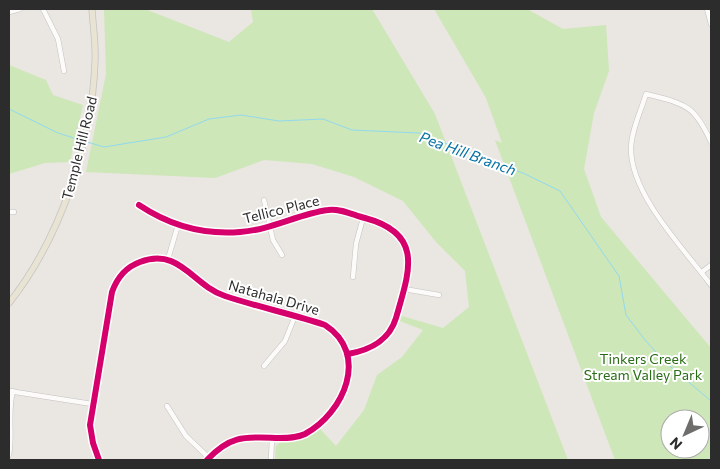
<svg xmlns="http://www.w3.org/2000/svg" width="720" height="469" font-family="Commissioner,sans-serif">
<rect width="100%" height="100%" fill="#eae6e1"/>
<path fill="#cde7b8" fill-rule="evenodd" d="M 104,9 L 145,9 L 229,42 L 253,22 L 251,9 L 372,9 L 435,114 L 568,460 L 275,460 L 276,446 L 280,442 L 304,439 L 320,429 L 336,446 L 364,410 L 377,375 L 402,357 L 423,330 L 400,321 L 402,316 L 443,328 L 469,307 L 465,271 L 436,242 L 403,201 L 354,177 L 312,164 L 264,160 L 215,178 L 86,172 L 106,74 Z
M 434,9 L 527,9 L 563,29 L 606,25 L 609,71 L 594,113 L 584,169 L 601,217 L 711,348 L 711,460 L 615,460 L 495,140 L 502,143 L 486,98 ZM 670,419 L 700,419 L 700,449 L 670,449 Z
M 9,65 L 46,80 L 53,95 L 83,105 L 70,162 L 45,163 L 9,174 Z"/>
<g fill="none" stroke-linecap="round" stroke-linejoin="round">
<path stroke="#92d9ee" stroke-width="1" d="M 9,109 L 58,133 L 80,140
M 87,142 L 104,147 L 166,137 L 209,119 L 241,115 L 279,121 L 323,119 L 352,130 L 419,133 L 525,174 L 560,191 L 619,276 L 626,315 L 645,340 L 665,362 L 711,401"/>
<defs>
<path id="minor" d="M 43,9 L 58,39 L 64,71
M 707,9 L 711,24
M 9,12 L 20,9
M 711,142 C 694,104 685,104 646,94 C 641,111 631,131 631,149 C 631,195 684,249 711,285
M 264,200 L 273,240 L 282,255
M 139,205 C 169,225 203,235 240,232 C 271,230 298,214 328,210 C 340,208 353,215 365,218 C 425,234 409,272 396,318 C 389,341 370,350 348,354
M 9,212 L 14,212
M 168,259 L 178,225
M 702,272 L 711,265
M 353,277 L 356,244 L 363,218
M 404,289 L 439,295
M 264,366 L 285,341 L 295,316
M 9,391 L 92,404
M 167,406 L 186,436 L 209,458
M 9,455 C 13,434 7,412 13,391
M 99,460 L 93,443 L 90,425 L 112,292 C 117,278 126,267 140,262 C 180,247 192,285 225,296 C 258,307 292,314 325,325 C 370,354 344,413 305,434 C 297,438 288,438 279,438 C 246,437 231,434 207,460
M 271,460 L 272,438"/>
<path id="major" d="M 9,303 C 60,239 92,144 95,62 C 96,45 93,26 92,9"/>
</defs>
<use href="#minor" stroke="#c3c2c2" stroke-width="5.5"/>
<use href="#major" stroke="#c6c4c2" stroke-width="7"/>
<use href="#minor" stroke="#fcfbfa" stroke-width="4.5"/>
<use href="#major" stroke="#e8e3d3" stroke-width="5.5"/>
<defs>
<path id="cycleway" d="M 139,205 C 169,225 203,235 240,232 C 271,230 298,214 328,210 C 340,208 353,215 365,218 C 425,234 409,272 396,318 C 389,341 370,350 348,354
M 99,460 L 93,443 L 90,425 L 112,292 C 117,278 126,267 140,262 C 180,247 192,285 225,296 C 258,307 292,314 325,325 C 370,354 344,413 305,434 C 297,438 288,438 279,438 C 246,437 231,434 207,460"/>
</defs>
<use href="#cycleway" stroke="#fff" stroke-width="9"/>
<use href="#cycleway" stroke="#d6006c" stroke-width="6"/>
</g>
<g text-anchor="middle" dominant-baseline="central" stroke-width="4" stroke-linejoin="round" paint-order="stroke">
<g font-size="14" fill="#2c2c2c" stroke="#fff">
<text transform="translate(79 148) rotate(-76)">Temple Hill Road</text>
<text transform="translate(281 209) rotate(-14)">Tellico Place</text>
<text transform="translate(274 297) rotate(16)">Natahala Drive</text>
</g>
<g font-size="14" fill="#2b6d17" stroke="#fff">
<text x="643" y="358">Tinkers Creek<tspan x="643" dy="16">Stream Valley Park</tspan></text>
</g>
<g font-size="15" font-style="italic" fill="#0773a4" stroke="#fff">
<text transform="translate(468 153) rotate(20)">Pea Hill Branch</text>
</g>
</g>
<rect width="720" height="469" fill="none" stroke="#2c2c2c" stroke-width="20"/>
<g transform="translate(685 434) rotate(224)"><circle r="24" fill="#ffffff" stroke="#ababab"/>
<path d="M0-4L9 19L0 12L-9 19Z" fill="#6e6d6b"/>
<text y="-8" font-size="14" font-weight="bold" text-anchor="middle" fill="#2c2c2c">N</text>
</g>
</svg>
